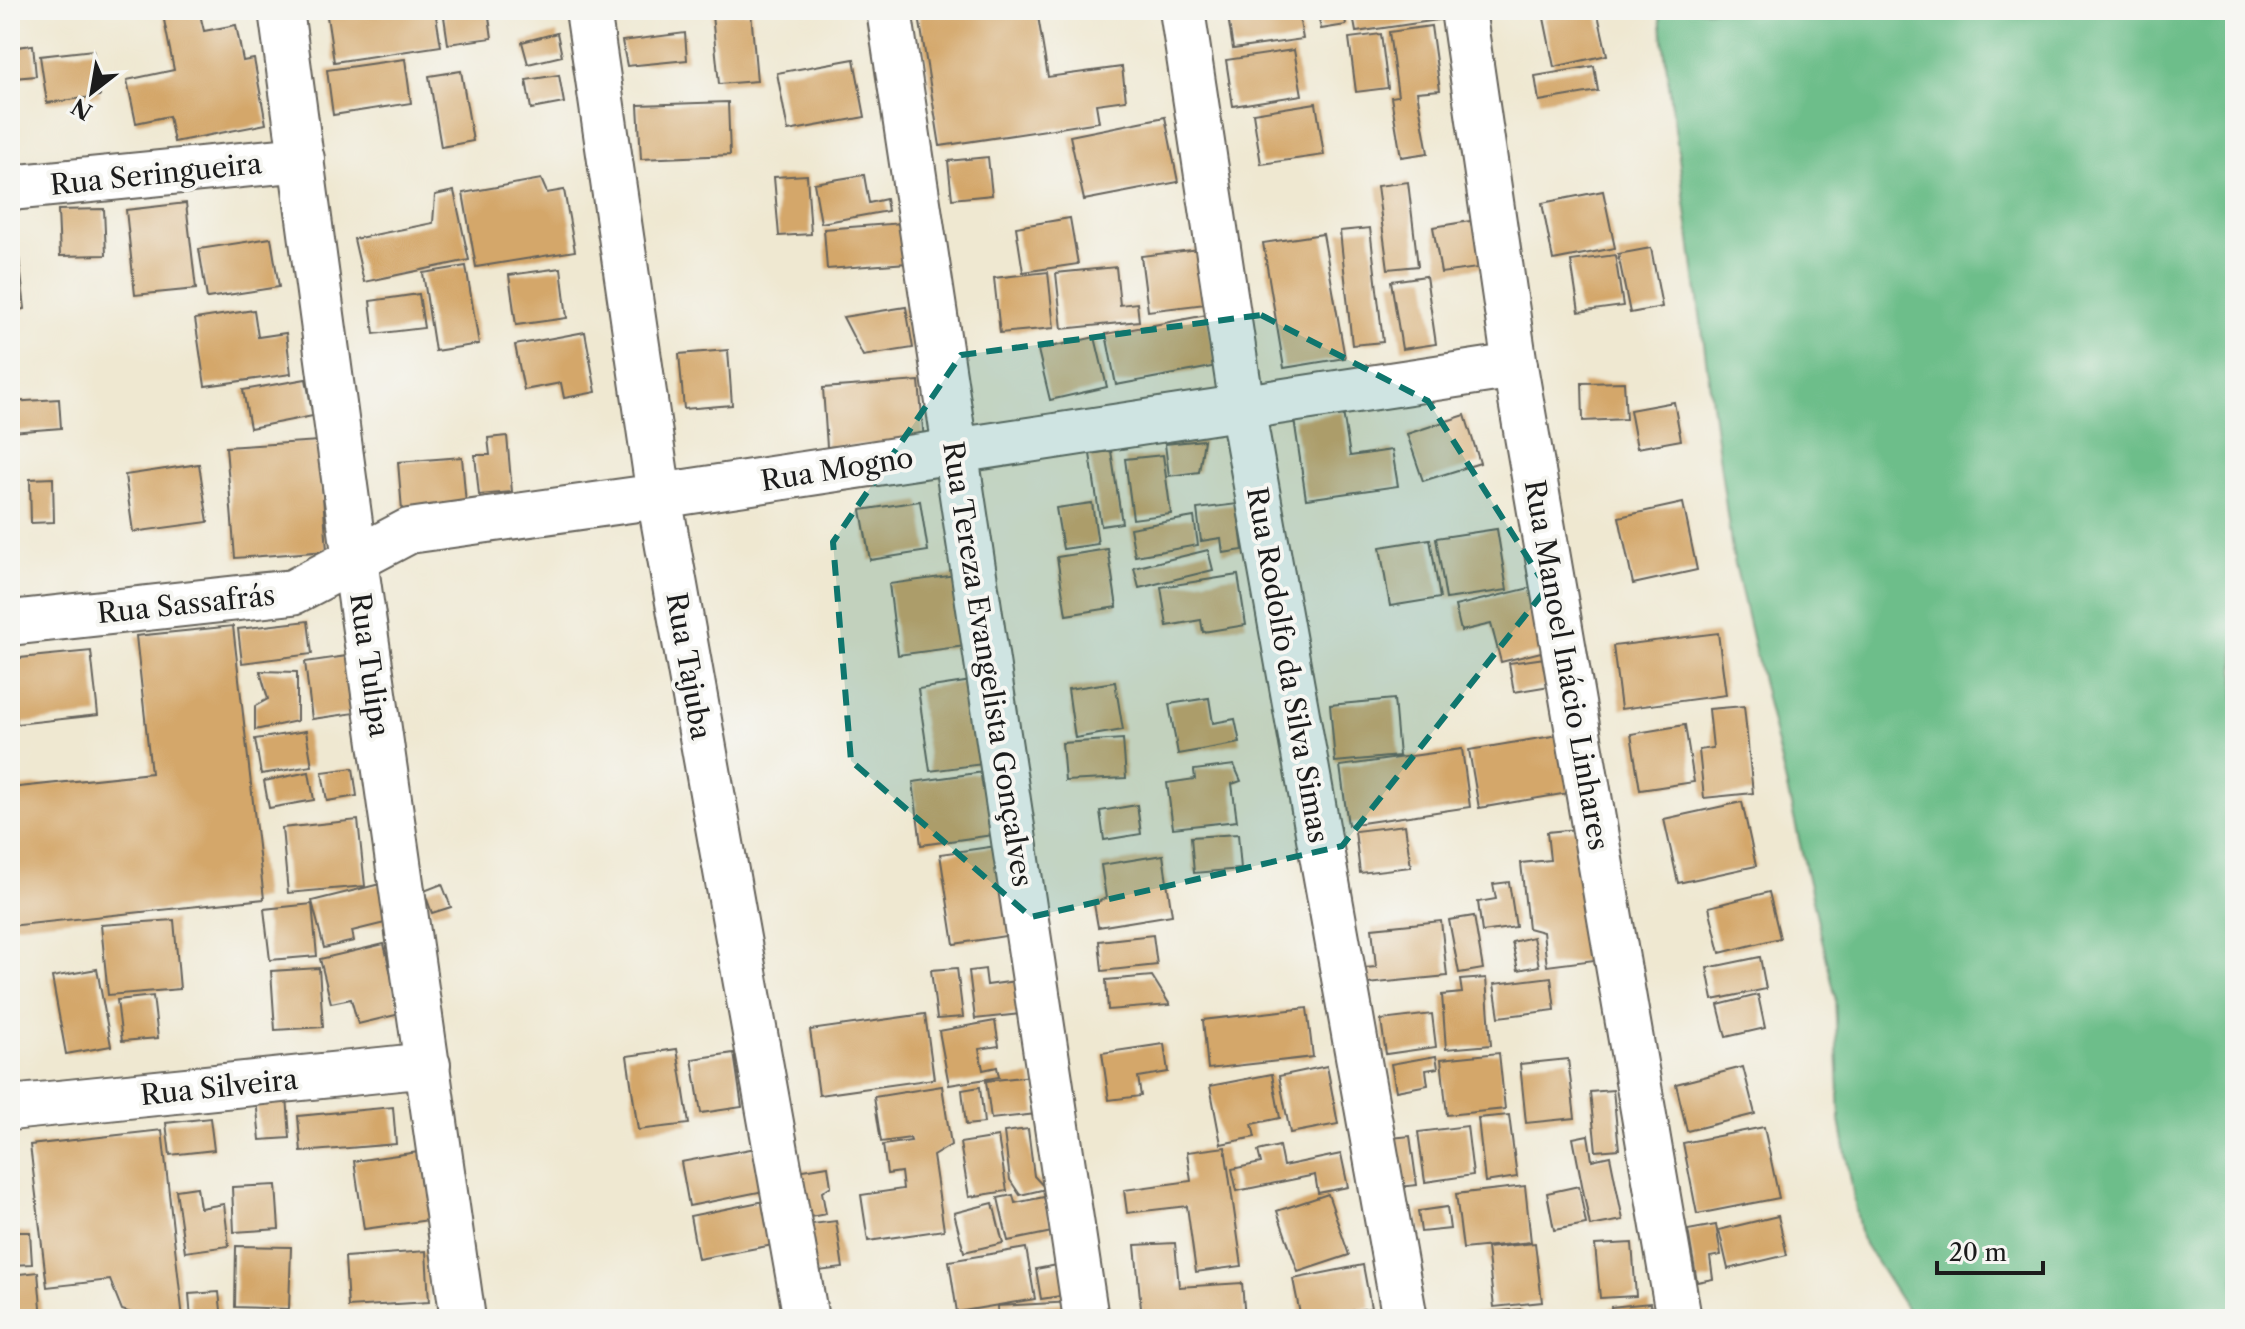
<svg xmlns="http://www.w3.org/2000/svg" width="2245" height="1329" font-family="'Libre Caslon Text',serif">
<rect width="100%" height="100%" fill="#f6f6f2"/>
<filter id="ink" filterUnits="userSpaceOnUse"><feTurbulence type="fractalNoise" baseFrequency=".0125" numOctaves="2"/><feDisplacementMap in="SourceGraphic" scale="16" xChannelSelector="R" yChannelSelector="G"/><feConvolveMatrix kernelMatrix="1 2 1 2 8 2 1 2 1" color-interpolation-filters="sRGB"/></filter>
<filter id="wash" filterUnits="userSpaceOnUse"><feTurbulence type="fractalNoise" baseFrequency=".006" numOctaves="4" result="noise"/><feDisplacementMap in="SourceGraphic" scale="32" xChannelSelector="R" yChannelSelector="G"/><feGaussianBlur stdDeviation="1.8" result="paint"/><feColorMatrix in="noise" values="0 0 0 0 0 0 0 0 0 0 0 0 0 0 0 0 0 1.4 0 .05"/><feComposite in="paint" operator="in"/></filter>
<g filter="url(#wash)">
<rect width="100%" height="100%" fill="#efe8d1"/>
<path fill="#6dbe8a" stroke="#446d53" stroke-width="2" d="M 1659,10 L 2235,10 L 2235,1319 L 1913,1319 L 1861,1238 L 1840,1120 L 1835,995 L 1732,551 Z"/>
<g id="blocks">
<path fill="#d4a76b" d="M 162,10 L 199,10 L 204,31 L 236,25 L 243,61 L 254,59 L 266,124 L 174,142 L 169,116 L 136,123 L 127,80 L 174,70 Z
M 326,10 L 435,10 L 441,46 L 334,62 Z
M 443,10 L 488,10 L 492,38 L 448,44 Z
M 918,10 L 1037,10 L 1048,77 L 1122,67 L 1126,100 L 1096,104 L 1099,122 L 940,146 Z
M 1227,10 L 1298,10 L 1303,39 L 1233,49 Z
M 1317,10 L 1344,10 L 1346,25 L 1321,29 Z
M 1352,10 L 1451,10 L 1452,18 L 1356,32 Z
M 1583,10 L 1597,10 L 1607,55 L 1554,67 L 1544,18 Z
M 751,12 L 757,81 L 719,84 L 712,15 Z
M 1431,26 L 1440,90 L 1417,92 L 1428,153 L 1401,157 L 1391,97 L 1398,96 L 1389,32 Z
M 557,33 L 562,56 L 528,64 L 522,42 Z
M 685,33 L 687,60 L 627,66 L 622,41 Z
M 1381,34 L 1388,88 L 1356,92 L 1349,38 Z
M 33,45 L 36,76 L 14,78 L 16,101 L 10,101 L 10,48 Z
M 93,50 L 100,96 L 47,103 L 40,56 Z
M 1294,50 L 1302,95 L 1233,106 L 1226,60 Z
M 405,59 L 411,103 L 333,115 L 327,70 Z
M 854,59 L 865,117 L 788,131 L 777,73 Z
M 1594,66 L 1598,91 L 1539,101 L 1535,76 Z
M 461,71 L 473,141 L 441,147 L 429,76 Z
M 559,75 L 564,103 L 531,109 L 526,80 Z
M 728,102 L 730,155 L 641,159 L 638,105 Z
M 1316,103 L 1324,155 L 1261,164 L 1253,113 Z
M 1165,117 L 1178,182 L 1084,200 L 1070,136 Z
M 988,157 L 992,195 L 952,199 L 948,161 Z
M 807,175 L 811,234 L 779,236 L 774,177 Z
M 864,175 L 869,203 L 886,199 L 888,211 L 821,223 L 814,183 Z
M 541,179 L 547,193 L 564,190 L 575,251 L 476,267 L 463,193 Z
M 1408,182 L 1418,266 L 1388,269 L 1377,186 Z
M 454,191 L 469,260 L 364,282 L 354,239 L 433,223 L 435,195 Z
M 1603,191 L 1615,248 L 1553,260 L 1542,203 Z
M 186,203 L 196,289 L 135,295 L 126,210 Z
M 104,209 L 106,255 L 60,256 L 58,210 Z
M 1070,218 L 1078,264 L 1023,272 L 1016,227 Z
M 1477,220 L 1485,267 L 1441,273 L 1433,227 Z
M 903,223 L 907,263 L 827,269 L 824,229 Z
M 1370,228 L 1383,342 L 1352,345 L 1340,231 Z
M 16,231 L 25,309 L 10,311 L 10,232 Z
M 1323,234 L 1345,358 L 1284,368 L 1263,243 Z
M 271,238 L 279,287 L 207,298 L 199,249 Z
M 1651,248 L 1662,307 L 1630,313 L 1618,254 Z
M 1199,249 L 1206,304 L 1148,311 L 1141,256 Z
M 1615,255 L 1623,306 L 1579,312 L 1571,261 Z
M 466,266 L 479,344 L 435,351 L 423,273 Z
M 1116,267 L 1120,305 L 1137,303 L 1139,321 L 1062,329 L 1056,273 Z
M 561,268 L 567,318 L 516,325 L 509,275 Z
M 1048,272 L 1054,328 L 1000,333 L 994,278 Z
M 1426,276 L 1436,344 L 1402,349 L 1391,281 Z
M 419,294 L 424,328 L 374,334 L 370,301 Z
M 906,307 L 913,348 L 863,356 L 843,317 Z
M 254,310 L 258,337 L 286,333 L 291,374 L 205,386 L 195,319 Z
M 1207,315 L 1217,366 L 1116,385 L 1106,334 Z
M 585,332 L 596,392 L 564,398 L 561,383 L 524,390 L 515,345 Z
M 1095,337 L 1107,387 L 1050,400 L 1038,350 Z
M 728,350 L 732,405 L 684,409 L 679,354 Z
M 306,379 L 313,416 L 250,428 L 243,390 Z
M 919,381 L 924,441 L 827,447 L 823,388 Z
M 1624,382 L 1626,419 L 1583,421 L 1582,383 Z
M 59,399 L 61,428 L 11,432 L 10,402 Z
M 1674,402 L 1681,440 L 1637,448 L 1630,410 Z
M 1343,412 L 1350,456 L 1392,450 L 1398,486 L 1306,499 L 1294,419 Z
M 1465,415 L 1480,463 L 1423,481 L 1407,434 Z
M 507,436 L 512,492 L 479,495 L 475,455 L 490,455 L 488,438 Z
M 1204,440 L 1199,472 L 1169,476 L 1165,444 Z
M 319,441 L 327,551 L 235,558 L 226,447 Z
M 1111,451 L 1122,523 L 1101,526 L 1090,454 Z
M 1163,455 L 1171,514 L 1133,519 L 1125,459 Z
M 462,457 L 466,505 L 402,510 L 398,462 Z
M 199,464 L 208,522 L 133,532 L 125,475 Z
M 53,478 L 54,522 L 31,523 L 30,479 Z
M 920,501 L 928,551 L 870,560 L 861,510 Z
M 1092,503 L 1098,544 L 1063,549 L 1056,508 Z
M 1683,503 L 1697,570 L 1633,584 L 1619,517 Z
M 1237,504 L 1243,550 L 1223,553 L 1221,538 L 1201,541 L 1197,509 Z
M 1194,517 L 1198,545 L 1135,556 L 1130,528 Z
M 1497,529 L 1507,590 L 1446,599 L 1436,538 Z
M 1430,539 L 1440,598 L 1390,606 L 1380,547 Z
M 1108,549 L 1117,607 L 1066,615 L 1057,557 Z
M 1208,550 L 1213,570 L 1139,588 L 1134,568 Z
M 963,574 L 973,645 L 898,655 L 889,584 Z
M 1238,575 L 1246,625 L 1203,632 L 1201,620 L 1167,626 L 1161,587 Z
M 1542,585 L 1557,648 L 1501,662 L 1491,624 L 1461,631 L 1455,606 Z
M 308,621 L 312,654 L 242,663 L 238,629 Z
M 233,626 L 264,899 L 10,926 L 10,788 L 151,773 L 136,636 Z
M 1718,633 L 1726,695 L 1621,709 L 1613,646 Z
M 91,651 L 98,715 L 17,724 L 10,659 Z
M 347,656 L 355,713 L 312,719 L 305,662 Z
M 1552,657 L 1556,685 L 1514,692 L 1509,663 Z
M 260,671 L 297,672 L 297,721 L 255,730 L 255,706 L 268,699 Z
M 972,681 L 983,764 L 930,771 L 918,689 Z
M 1115,682 L 1123,730 L 1075,738 L 1068,689 Z
M 1209,698 L 1213,723 L 1235,719 L 1240,743 L 1178,754 L 1169,704 Z
M 1394,699 L 1399,756 L 1335,762 L 1330,705 Z
M 1744,706 L 1753,793 L 1704,798 L 1699,750 L 1713,748 L 1709,709 Z
M 1685,725 L 1694,782 L 1640,790 L 1631,734 Z
M 306,731 L 312,766 L 261,774 L 255,739 Z
M 1565,734 L 1574,792 L 1479,808 L 1469,750 Z
M 1123,739 L 1126,778 L 1065,781 L 1062,743 Z
M 1462,749 L 1470,807 L 1348,825 L 1340,766 Z
M 1234,765 L 1241,781 L 1232,784 L 1237,821 L 1173,828 L 1167,783 L 1195,779 L 1194,770 Z
M 353,768 L 357,796 L 327,801 L 322,772 Z
M 991,771 L 1000,834 L 921,845 L 913,782 Z
M 309,772 L 314,800 L 269,808 L 264,781 Z
M 1742,802 L 1756,866 L 1678,883 L 1664,819 Z
M 1137,805 L 1141,834 L 1104,840 L 1100,811 Z
M 358,820 L 365,886 L 288,893 L 282,828 Z
M 1405,825 L 1411,867 L 1360,873 L 1355,831 Z
M 1587,828 L 1603,959 L 1547,966 L 1543,932 L 1528,928 L 1521,863 L 1550,860 L 1547,832 Z
M 1238,834 L 1241,869 L 1194,873 L 1191,837 Z
M 1004,845 L 1018,934 L 954,944 L 940,854 Z
M 1163,855 L 1172,915 L 1098,927 L 1094,904 L 1106,898 L 1101,865 Z
M 1509,882 L 1516,927 L 1482,932 L 1478,902 L 1496,899 L 1493,884 Z
M 384,883 L 393,921 L 352,931 L 354,941 L 324,948 L 312,901 Z
M 442,884 L 451,907 L 432,913 L 424,891 Z
M 1769,892 L 1780,938 L 1720,953 L 1709,907 Z
M 312,904 L 317,956 L 270,960 L 264,909 Z
M 1474,916 L 1483,969 L 1459,973 L 1449,920 Z
M 174,920 L 180,989 L 108,995 L 101,925 Z
M 1441,921 L 1447,976 L 1367,984 L 1365,968 L 1376,967 L 1372,928 Z
M 1153,935 L 1157,965 L 1102,971 L 1099,941 Z
M 1533,937 L 1539,966 L 1518,970 L 1512,942 Z
M 384,944 L 400,1014 L 358,1024 L 351,999 L 331,1003 L 320,959 Z
M 1760,957 L 1766,989 L 1713,1000 L 1707,968 Z
M 319,968 L 323,1027 L 275,1030 L 271,971 Z
M 957,968 L 963,1017 L 937,1019 L 931,970 Z
M 97,969 L 111,1046 L 66,1054 L 52,977 Z
M 985,969 L 987,985 L 1016,981 L 1020,1014 L 975,1019 L 969,971 Z
M 1152,976 L 1170,1005 L 1108,1010 L 1106,980 Z
M 1551,977 L 1555,1010 L 1499,1017 L 1494,984 Z
M 1486,978 L 1491,1045 L 1446,1049 L 1442,995 L 1462,993 L 1460,980 Z
M 1758,995 L 1765,1028 L 1726,1037 L 1718,1005 Z
M 153,996 L 158,1038 L 122,1041 L 117,1000 Z
M 1307,1008 L 1313,1057 L 1208,1069 L 1203,1020 Z
M 925,1014 L 934,1079 L 819,1095 L 810,1030 Z
M 1432,1014 L 1436,1047 L 1386,1054 L 1381,1020 Z
M 995,1021 L 999,1046 L 979,1049 L 983,1070 L 997,1067 L 999,1077 L 949,1085 L 939,1031 Z
M 1164,1044 L 1168,1072 L 1138,1077 L 1141,1096 L 1109,1100 L 1102,1053 Z
M 677,1049 L 689,1124 L 638,1130 L 627,1056 Z
M 734,1053 L 742,1107 L 701,1113 L 692,1059 Z
M 1499,1053 L 1505,1109 L 1447,1115 L 1441,1059 Z
M 1436,1056 L 1438,1068 L 1426,1070 L 1428,1085 L 1396,1091 L 1391,1064 Z
M 1568,1059 L 1575,1118 L 1526,1123 L 1520,1064 Z
M 1327,1066 L 1338,1124 L 1290,1133 L 1279,1076 Z
M 1743,1067 L 1755,1114 L 1687,1131 L 1676,1084 Z
M 1272,1074 L 1280,1118 L 1252,1124 L 1255,1137 L 1221,1144 L 1210,1086 Z
M 1031,1076 L 1036,1114 L 991,1119 L 986,1081 Z
M 942,1086 L 951,1145 L 933,1156 L 944,1230 L 868,1241 L 861,1195 L 903,1189 L 901,1172 L 887,1174 L 883,1145 L 911,1141 L 910,1138 L 881,1142 L 874,1097 Z
M 980,1087 L 984,1123 L 966,1125 L 962,1090 Z
M 1613,1090 L 1619,1149 L 1596,1151 L 1590,1092 Z
M 287,1096 L 290,1138 L 260,1140 L 256,1099 Z
M 393,1107 L 396,1144 L 301,1152 L 298,1116 Z
M 1509,1115 L 1517,1177 L 1485,1182 L 1478,1118 Z
M 210,1118 L 214,1150 L 170,1155 L 166,1123 Z
M 1467,1126 L 1473,1175 L 1425,1182 L 1418,1132 Z
M 1764,1127 L 1779,1198 L 1697,1214 L 1683,1143 Z
M 1028,1129 L 1034,1176 L 1046,1189 L 1020,1195 L 1010,1180 L 1004,1132 Z
M 162,1130 L 183,1319 L 151,1319 L 122,1310 L 110,1280 L 47,1287 L 30,1145 Z
M 1588,1135 L 1592,1160 L 1610,1156 L 1623,1220 L 1590,1226 L 1573,1138 Z
M 1410,1136 L 1417,1185 L 1398,1187 L 1392,1138 Z
M 998,1137 L 1007,1191 L 969,1197 L 960,1143 Z
M 1279,1146 L 1283,1166 L 1341,1154 L 1348,1187 L 1318,1193 L 1315,1175 L 1237,1191 L 1232,1169 L 1261,1163 L 1258,1151 Z
M 1225,1147 L 1242,1266 L 1196,1272 L 1187,1206 L 1127,1213 L 1124,1190 L 1191,1181 L 1187,1152 Z
M 756,1148 L 764,1191 L 689,1206 L 681,1162 Z
M 426,1151 L 436,1219 L 364,1229 L 354,1161 Z
M 828,1166 L 831,1186 L 822,1192 L 826,1214 L 794,1220 L 785,1173 Z
M 276,1185 L 279,1229 L 234,1232 L 232,1187 Z
M 1525,1186 L 1531,1242 L 1463,1249 L 1456,1194 Z
M 1579,1186 L 1586,1224 L 1554,1230 L 1547,1193 Z
M 197,1187 L 200,1208 L 224,1204 L 229,1246 L 185,1252 L 176,1190 Z
M 1328,1194 L 1349,1255 L 1298,1272 L 1277,1211 Z
M 1013,1195 L 1015,1203 L 1044,1197 L 1052,1232 L 1008,1241 L 998,1198 Z
M 765,1201 L 773,1245 L 698,1259 L 690,1216 Z
M 993,1203 L 1003,1243 L 964,1252 L 954,1213 Z
M 1447,1207 L 1450,1229 L 1421,1232 L 1418,1211 Z
M 1778,1216 L 1787,1255 L 1728,1269 L 1719,1230 Z
M 836,1221 L 843,1268 L 803,1273 L 796,1226 Z
M 1716,1225 L 1721,1255 L 1710,1257 L 1713,1279 L 1697,1282 L 1688,1230 Z
M 10,1232 L 30,1232 L 32,1264 L 10,1265 Z
M 1175,1243 L 1179,1287 L 1242,1283 L 1245,1319 L 1142,1319 L 1135,1245 Z
M 1535,1243 L 1542,1302 L 1494,1307 L 1487,1248 Z
M 1632,1243 L 1636,1296 L 1600,1298 L 1595,1245 Z
M 236,1246 L 291,1247 L 289,1309 L 235,1307 Z
M 1026,1248 L 1035,1299 L 957,1312 L 949,1261 Z
M 426,1251 L 429,1302 L 348,1307 L 345,1257 Z
M 1068,1263 L 1073,1294 L 1041,1299 L 1036,1269 Z
M 1363,1265 L 1371,1308 L 1301,1319 L 1293,1279 Z
M 38,1272 L 42,1319 L 10,1319 L 10,1275 Z
M 219,1292 L 222,1319 L 191,1319 L 189,1294 Z
M 1073,1302 L 1074,1319 L 998,1319 L 997,1306 Z
M 1650,1303 L 1651,1319 L 1612,1319 L 1611,1307 Z
M 1522,1309 L 1523,1319 L 1438,1319 L 1438,1317 Z
M 306,1313 L 306,1319 L 263,1319 L 263,1317 Z"/>
</g>
</g>
<g filter="url(#ink)">
<use href="#blocks" fill-opacity="0" stroke="#66635b" stroke-width="2"/>
<g fill="none" stroke-linecap="round" stroke-linejoin="round">
<defs>
<path id="minor" d="M 281,10 L 355,560 L 463,1319
M 588,10 L 659,496 L 806,1319
M 889,10 L 1086,1319
M 1182,10 L 1242,407 L 1405,1319
M 10,188 L 302,159
M 10,623 L 293,592 L 409,531 L 659,496 L 1515,366
M 10,1108 L 428,1065"/>
<path id="major" d="M 1463,10 L 1515,366 L 1679,1319"/>
</defs>
<use href="#minor" stroke="#66635b" stroke-width="48"/>
<use href="#major" stroke="#66635b" stroke-width="48"/>
<use href="#minor" stroke="#fff" stroke-width="44"/>
<use href="#major" stroke="#fff" stroke-width="44"/>
</g>
</g>
<path fill="#0f766e" fill-opacity="0.2" stroke="#0f766e" stroke-width="6" stroke-dasharray="16 10" stroke-linejoin="round" d="M 1261,315 L 1428,401 L 1547,588 L 1342,846 L 1031,917 L 851,761 L 833,542 L 961,355 Z"/>
<g text-anchor="middle" dominant-baseline="central" stroke-width="8" stroke-linejoin="round" paint-order="stroke">
<g font-size="28" fill="#1c1c1c" stroke="#f6f6f2">
<text transform="translate(156 174) rotate(-6)">Rua Seringueira</text>
<text transform="translate(837 469) rotate(-9)">Rua Mogno</text>
<text transform="translate(186 604) rotate(-6)">Rua Sassafrás</text>
<text transform="translate(988 664) rotate(81)">Rua Tereza Evangelista Gonçalves</text>
<text transform="translate(370 665) rotate(82)">Rua Tulipa</text>
<text transform="translate(1288 665) rotate(80)">Rua Rodolfo da Silva Simas</text>
<text transform="translate(1567 665) rotate(80)">Rua Manoel Inácio Linhares</text>
<text transform="translate(689 666) rotate(80)">Rua Tajuba</text>
<text transform="translate(219 1087) rotate(-6)">Rua Silveira</text>
</g>
</g>
<rect width="2245" height="1329" fill="none" stroke="#f6f6f2" stroke-width="40"/>
<g transform="translate(92 92) rotate(211)" stroke="#f6f6f2" stroke-width="6" paint-order="stroke">
<path d="M0-6L14 30L0 20L-14 30Z" fill="#1c1c1c"/>
<text y="-12" font-size="22" font-weight="bold" text-anchor="middle" fill="#1c1c1c">N</text>
</g>
<path d="M1937 1261v12h106v-12" fill="none" stroke="#1c1c1c" stroke-width="4"/>
<text x="1949" y="1261" font-size="24" fill="#1c1c1c" stroke="#f6f6f2" stroke-width="6" paint-order="stroke">20 m</text>
</svg>
